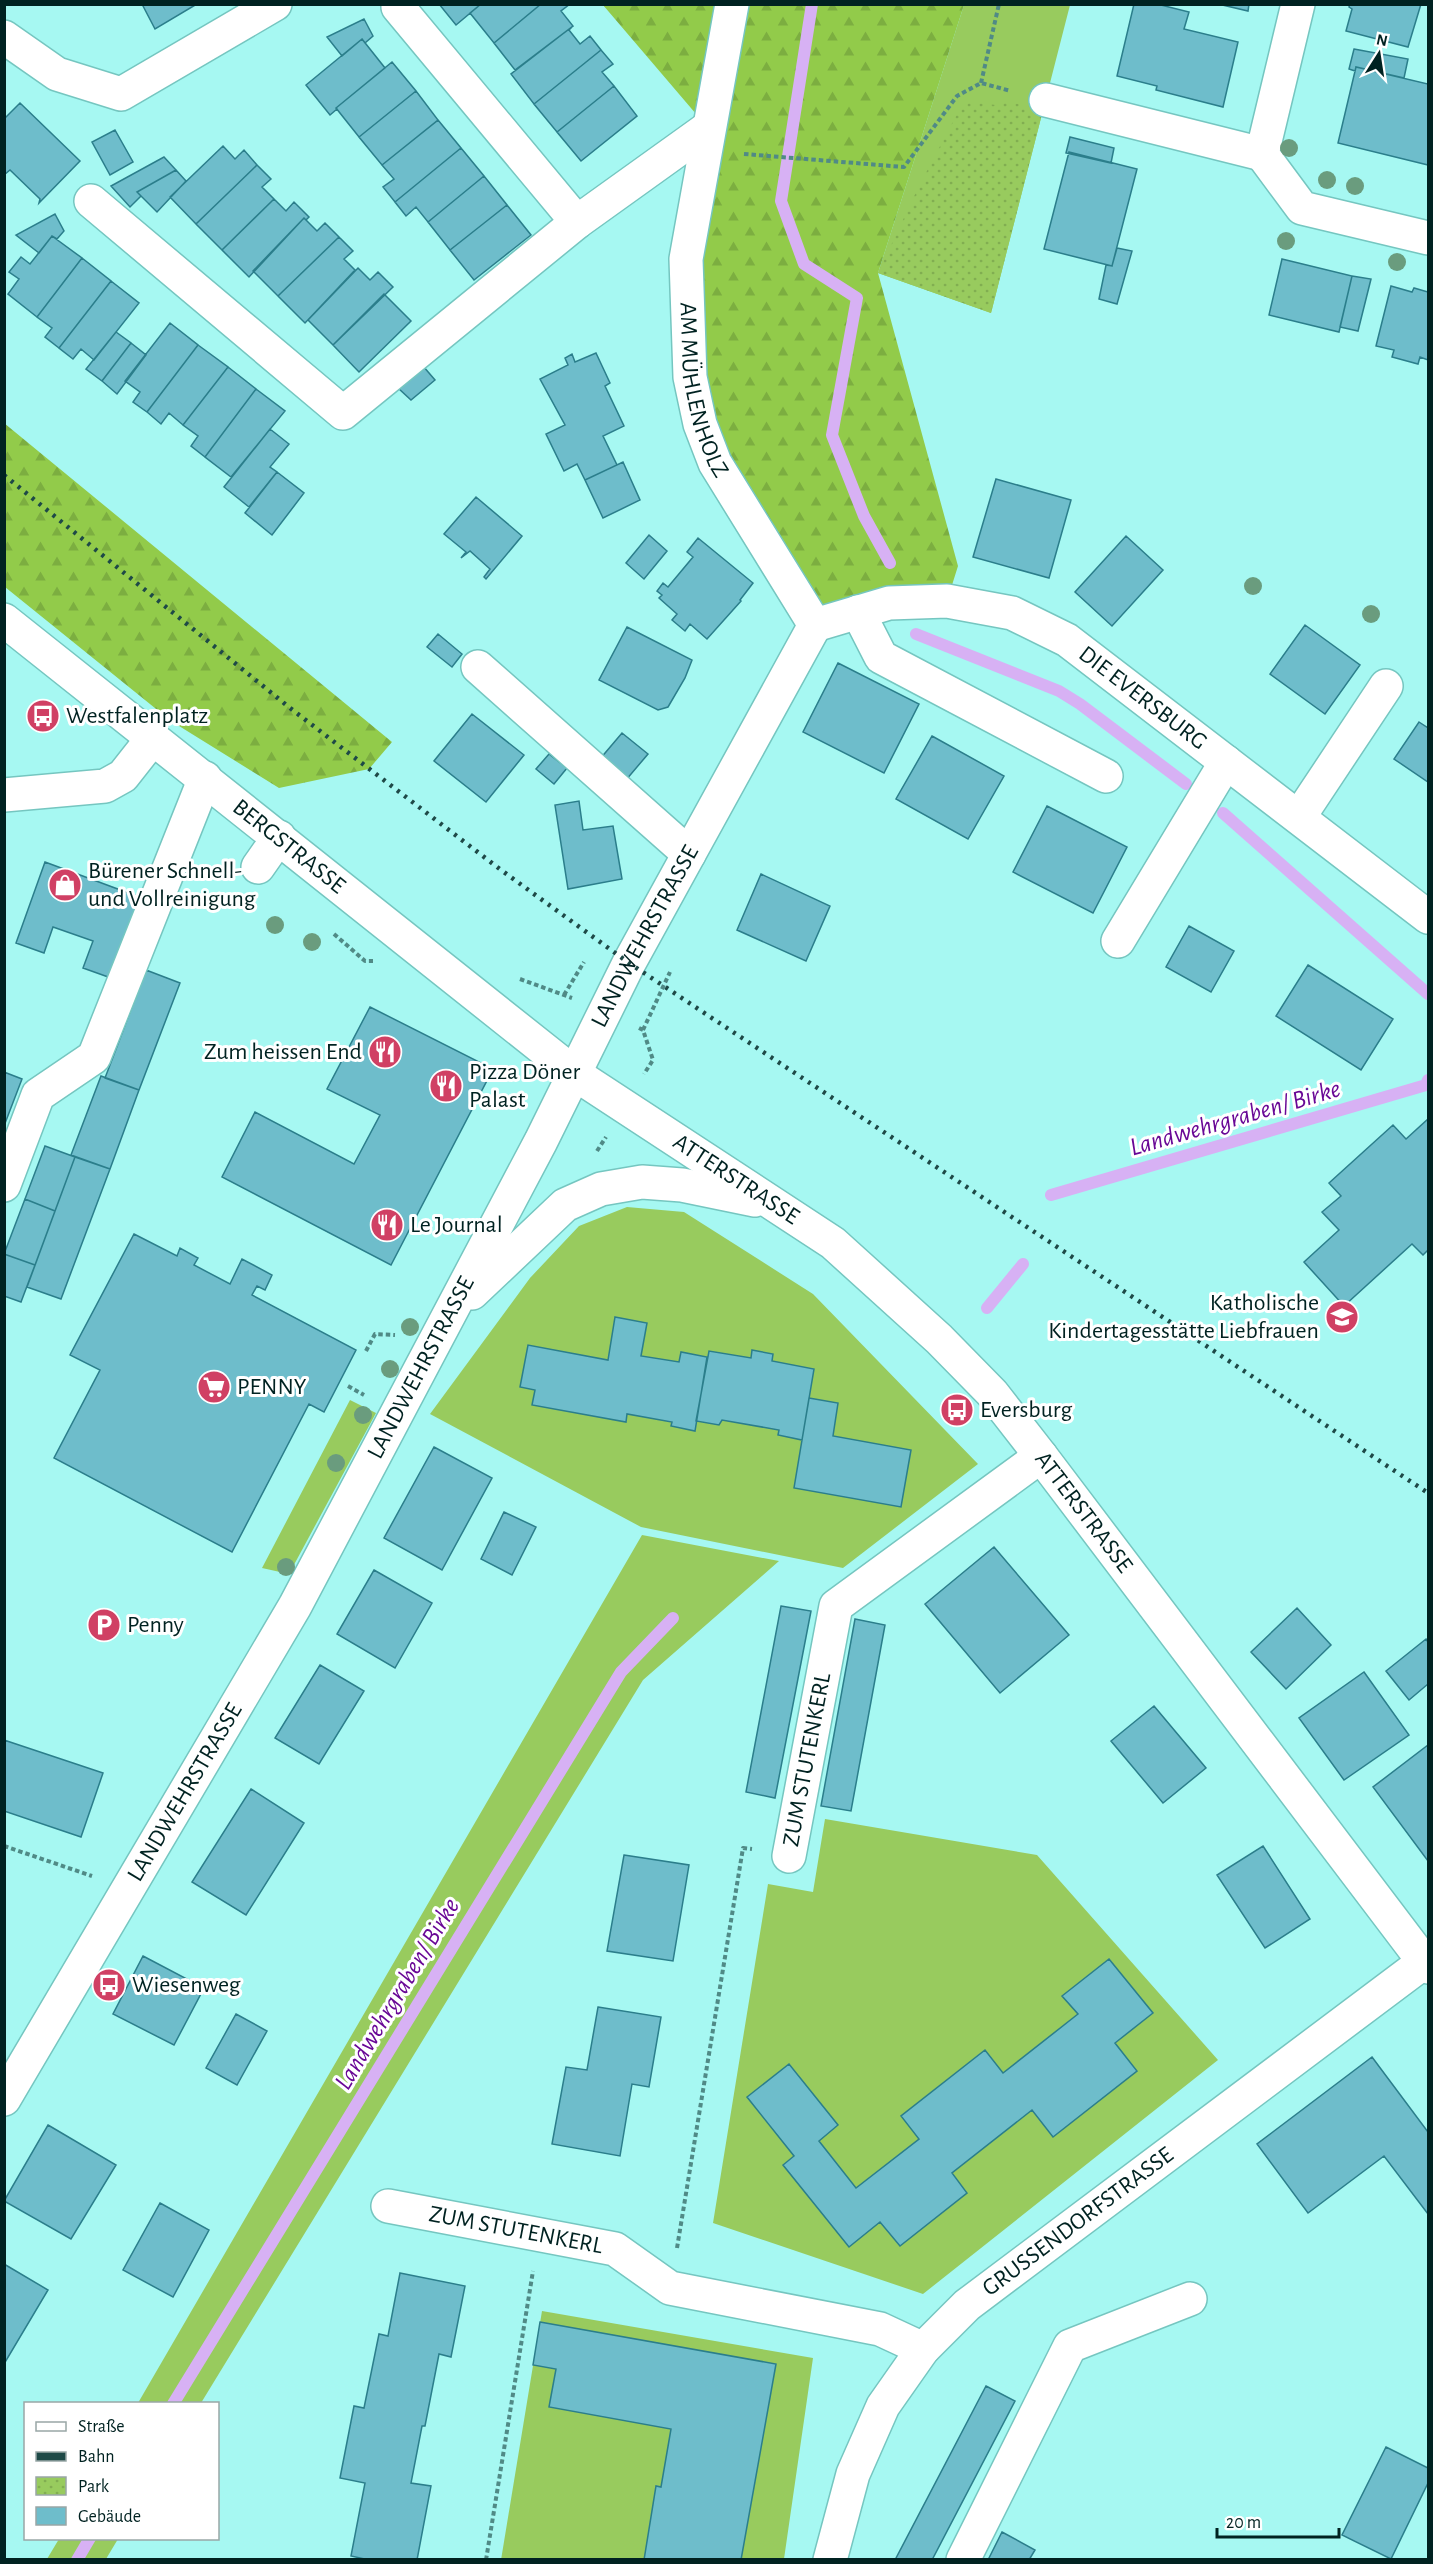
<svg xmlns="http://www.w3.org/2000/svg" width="1433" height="2564" font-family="'Alegreya Sans',sans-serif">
<defs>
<pattern id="forest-firs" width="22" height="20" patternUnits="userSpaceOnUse" patternTransform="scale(1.5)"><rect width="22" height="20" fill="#92cb4a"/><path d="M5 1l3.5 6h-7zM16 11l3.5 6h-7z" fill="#7cae40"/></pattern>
<pattern id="park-dots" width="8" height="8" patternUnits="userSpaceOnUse" patternTransform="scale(1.5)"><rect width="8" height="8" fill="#98cb5e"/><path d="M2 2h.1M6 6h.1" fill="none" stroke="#81ae51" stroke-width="1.8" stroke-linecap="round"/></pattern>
</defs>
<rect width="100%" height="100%" fill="#a6f8f2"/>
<path fill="#98cb5e" d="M 964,5 L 1070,5 L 991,313 L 878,273 Z
M 627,1207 L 684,1212 L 813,1294 L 978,1464 L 843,1568 L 641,1527 L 430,1414 L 530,1278 L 579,1226 Z
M 350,1400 L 376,1413 L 289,1574 L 262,1568 Z
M 642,1535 L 779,1561 L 643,1680 L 201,2403 L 138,2403 Z
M 825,1819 L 1037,1855 L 1218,2060 L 923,2294 L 713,2223 L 768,1884 L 813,1892 Z
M 542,2311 L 813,2358 L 784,2559 L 501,2560 Z
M 59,2539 L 59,2538 L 118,2539 L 106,2559 L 47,2559 Z"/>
<path fill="url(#forest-firs)" d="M 603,5 L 964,5 L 878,273 L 958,566 L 947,601 L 815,625 L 690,377 L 708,128 Z
M 4,423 L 392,742 L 369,769 L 279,788 L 171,721 L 5,587 Z"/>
<path fill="url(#park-dots)" d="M 970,102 L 996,105 L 1010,102 L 1043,110 L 991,313 L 878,273 L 918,188 L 958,112 Z"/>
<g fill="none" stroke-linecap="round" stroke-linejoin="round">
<path stroke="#d7b1f4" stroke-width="12" d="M 812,4 L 781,201 L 804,264 L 857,298 L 832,435 L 864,516 L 890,563
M 916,634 L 1059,691 L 1080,704 L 1186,784
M 1223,813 L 1428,994
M 1051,1195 L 1426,1085 L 1428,1080
M 987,1308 L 1023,1264
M 173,2404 L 621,1672 L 673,1618
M 77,2560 L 90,2538"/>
</g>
<path fill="#6ebdcb" stroke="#2b7e8b" stroke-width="1.5" d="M 142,4 L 197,4 L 155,29 Z
M 439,4 L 481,4 L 456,25 Z
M 481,4 L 541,4 L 494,43 L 470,13 Z
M 541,4 L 570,4 L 561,11 L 573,26 L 515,70 L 494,43 Z
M 1134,4 L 1157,4 L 1189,12 L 1184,29 L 1238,42 L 1223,107 L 1156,90 L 1157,86 L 1117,76 Z
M 1218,4 L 1249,4 L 1248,11 Z
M 1350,4 L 1421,4 L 1408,47 L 1346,31 L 1352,9 L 1349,7 Z
M 364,19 L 373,36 L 365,43 L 362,39 L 342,56 L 327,37 Z
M 573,26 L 569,30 L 580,44 L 590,36 L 601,50 L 534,104 L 511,74 Z
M 362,39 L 385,68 L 336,108 L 337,109 L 330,115 L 306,85 Z
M 1354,49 L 1408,59 L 1404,78 L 1356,67 L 1355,71 L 1349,69 Z
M 601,50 L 613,64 L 602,72 L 614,86 L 557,132 L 534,104 Z
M 392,62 L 416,91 L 359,137 L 336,108 Z
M 1356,67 L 1428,84 L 1428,165 L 1338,143 Z
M 614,86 L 637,116 L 581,161 L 557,132 Z
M 416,91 L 438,120 L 382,165 L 359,137 Z
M 20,103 L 80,161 L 39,203 L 40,199 L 10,170 L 4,175 L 4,119 Z
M 438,120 L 461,148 L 395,202 L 383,187 L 394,179 L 382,165 Z
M 115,130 L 133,162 L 110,175 L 92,142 Z
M 1070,137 L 1114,148 L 1111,163 L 1066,153 Z
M 223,146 L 235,159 L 244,150 L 257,165 L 196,224 L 170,197 Z
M 461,148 L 484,176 L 428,222 L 416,207 L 406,216 L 395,202 Z
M 1069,152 L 1137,169 L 1112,266 L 1044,249 Z
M 164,157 L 176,170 L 137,192 L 141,196 L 130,207 L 111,186 Z
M 257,165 L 271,179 L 262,187 L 274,199 L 222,250 L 196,224 Z
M 176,170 L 186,181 L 157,212 L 137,192 Z
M 484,176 L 507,205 L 450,250 L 428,222 Z
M 274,199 L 286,211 L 294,202 L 309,217 L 306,220 L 304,218 L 249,277 L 222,250 Z
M 507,205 L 531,235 L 474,280 L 450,250 Z
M 55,214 L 64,231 L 57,239 L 52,236 L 39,253 L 16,235 Z
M 304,218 L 317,231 L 325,223 L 339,237 L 278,296 L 253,271 Z
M 52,236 L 82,258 L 37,317 L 8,294 L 19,279 L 9,272 L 21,257 L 30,264 Z
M 339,237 L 353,251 L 344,259 L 355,270 L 305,323 L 278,296 Z
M 1117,248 L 1132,251 L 1117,304 L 1099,299 L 1106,265 L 1112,266 Z
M 82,258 L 111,281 L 59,348 L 45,337 L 52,328 L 37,317 Z
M 1282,259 L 1352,276 L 1339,332 L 1269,315 Z
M 358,268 L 370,280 L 378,272 L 393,287 L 333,345 L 308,320 Z
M 1352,276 L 1371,279 L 1358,331 L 1340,327 Z
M 111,281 L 139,303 L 94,360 L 81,349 L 73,359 L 59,348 Z
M 1391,286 L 1412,292 L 1414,288 L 1428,292 L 1428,360 L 1420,357 L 1418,364 L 1392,357 L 1394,350 L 1376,346 Z
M 384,294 L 411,321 L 359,372 L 333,345 Z
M 170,323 L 198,345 L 147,412 L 133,402 L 140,392 L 125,381 Z
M 116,332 L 131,343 L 102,381 L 86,369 Z
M 131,343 L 146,355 L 117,394 L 102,381 Z
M 198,345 L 228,367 L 183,425 L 169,413 L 161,424 L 147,412 Z
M 596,353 L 610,383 L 605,386 L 624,426 L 603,436 L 617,465 L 585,480 L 577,464 L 564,471 L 546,434 L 565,425 L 540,379 L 568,365 L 565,358 L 572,354 L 575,362 Z
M 423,366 L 435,380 L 411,400 L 397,387 Z
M 228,367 L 256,389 L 205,457 L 191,446 L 198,436 L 183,425 Z
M 256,389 L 285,411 L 231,477 L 205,457 Z
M 270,429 L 289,444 L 270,467 L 277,472 L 249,507 L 224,487 Z
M 623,462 L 640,500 L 603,518 L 585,480 Z
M 277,472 L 304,493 L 272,535 L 245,513 Z
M 996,479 L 1071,500 L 1049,578 L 973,557 Z
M 476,497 L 522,536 L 486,579 L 484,577 L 490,569 L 470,551 L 461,558 L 466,552 L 444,534 Z
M 649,535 L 667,551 L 644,579 L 626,563 Z
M 1126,536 L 1163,570 L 1112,626 L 1075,592 Z
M 698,538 L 753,583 L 740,600 L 741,601 L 707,639 L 690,624 L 685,631 L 672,620 L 677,614 L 659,598 L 662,595 L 657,591 L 663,583 L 668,587 L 693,557 L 687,552 Z
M 1305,625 L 1360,665 L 1325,714 L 1270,674 Z
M 627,627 L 692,660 L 685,678 L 668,707 L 658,710 L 599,680 Z
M 438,634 L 462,654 L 452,667 L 427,647 Z
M 838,663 L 919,704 L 884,773 L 803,732 Z
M 472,714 L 524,755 L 486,802 L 434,761 Z
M 1419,722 L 1428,728 L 1428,782 L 1394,759 Z
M 622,733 L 648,754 L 626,780 L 600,759 Z
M 932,736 L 1004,776 L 968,839 L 896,799 Z
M 549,754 L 567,768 L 554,784 L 536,769 Z
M 579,801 L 583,830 L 613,826 L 622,879 L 568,889 L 555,805 Z
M 1047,806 L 1127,847 L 1093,913 L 1013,872 Z
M 45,862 L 142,898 L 111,978 L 83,968 L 93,941 L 53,927 L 44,953 L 16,943 Z
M 761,874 L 830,906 L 806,961 L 737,930 Z
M 1189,926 L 1234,951 L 1211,992 L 1166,967 Z
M 1308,965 L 1393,1019 L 1361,1070 L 1276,1016 Z
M 146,970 L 180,983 L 139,1090 L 105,1078 Z
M 370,1007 L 493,1069 L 391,1265 L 222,1177 L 255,1112 L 354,1164 L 380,1115 L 327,1089 Z
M 4,1072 L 22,1079 L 4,1126 Z
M 101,1076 L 139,1090 L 110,1169 L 71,1155 Z
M 1428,1119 L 1428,1250 L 1423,1255 L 1412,1244 L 1344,1306 L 1304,1262 L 1339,1230 L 1322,1212 L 1341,1196 L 1329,1183 L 1393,1125 L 1406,1139 Z
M 45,1146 L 75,1157 L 55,1211 L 25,1199 Z
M 75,1157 L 110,1169 L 61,1299 L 27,1287 Z
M 25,1199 L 55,1211 L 35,1265 L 4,1254 Z
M 134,1234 L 177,1256 L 180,1248 L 198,1258 L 194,1265 L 230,1284 L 242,1259 L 272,1275 L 265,1290 L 257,1286 L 252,1295 L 356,1350 L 324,1412 L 309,1404 L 232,1552 L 54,1458 L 100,1370 L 70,1355 Z
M 4,1254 L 35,1265 L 21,1302 L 4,1296 Z
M 615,1317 L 647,1323 L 641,1356 L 679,1362 L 681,1352 L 707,1357 L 695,1431 L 671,1426 L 672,1422 L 627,1414 L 626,1422 L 532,1405 L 535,1390 L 520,1387 L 528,1345 L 608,1360 Z
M 752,1350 L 773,1354 L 772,1361 L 814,1369 L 802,1440 L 778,1435 L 779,1430 L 722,1420 L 719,1425 L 696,1421 L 709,1351 L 751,1358 Z
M 809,1398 L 838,1403 L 833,1436 L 911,1450 L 901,1507 L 794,1488 Z
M 434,1447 L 492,1478 L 442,1570 L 384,1538 Z
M 504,1512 L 536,1527 L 512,1575 L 481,1559 Z
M 994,1547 L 1069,1635 L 1000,1693 L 925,1604 Z
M 374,1570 L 432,1603 L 395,1668 L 337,1634 Z
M 781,1606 L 811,1611 L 775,1798 L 746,1792 Z
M 1297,1608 L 1331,1645 L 1286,1689 L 1251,1652 Z
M 855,1619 L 885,1625 L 851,1811 L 821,1806 Z
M 1426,1639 L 1428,1642 L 1428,1684 L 1409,1700 L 1386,1671 Z
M 320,1665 L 364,1691 L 319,1764 L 275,1738 Z
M 1364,1672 L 1409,1735 L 1344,1780 L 1299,1718 Z
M 1154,1706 L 1206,1768 L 1163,1803 L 1111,1741 Z
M 4,1740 L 103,1773 L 81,1837 L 4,1811 Z
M 1428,1745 L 1428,1861 L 1373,1787 Z
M 251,1789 L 304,1823 L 246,1915 L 192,1882 Z
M 1263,1846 L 1310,1919 L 1265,1948 L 1217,1875 Z
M 624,1855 L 689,1865 L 673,1961 L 607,1951 Z
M 143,1956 L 204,1988 L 174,2045 L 113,2014 Z
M 1109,1959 L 1153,2013 L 1115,2043 L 1137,2071 L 1053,2137 L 1032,2110 L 952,2173 L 967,2193 L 900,2246 L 880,2222 L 849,2247 L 783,2165 L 794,2156 L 747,2097 L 789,2064 L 838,2125 L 819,2141 L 856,2188 L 919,2139 L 901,2116 L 985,2050 L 1003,2073 L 1078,2014 L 1062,1996 Z
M 598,2007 L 661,2017 L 649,2087 L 632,2084 L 620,2156 L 552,2144 L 566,2067 L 587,2070 Z
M 236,2014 L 267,2031 L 237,2085 L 206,2068 Z
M 1372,2057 L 1428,2132 L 1428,2214 L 1384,2156 L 1308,2213 L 1257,2144 Z
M 48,2125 L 116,2165 L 71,2239 L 4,2201 Z
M 160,2203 L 209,2230 L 173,2297 L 123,2270 Z
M 4,2264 L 48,2290 L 4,2364 Z
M 400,2273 L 465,2286 L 451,2357 L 439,2354 L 425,2426 L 422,2426 L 411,2483 L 431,2486 L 417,2560 L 369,2560 L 351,2556 L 365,2483 L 340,2478 L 354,2406 L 364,2408 L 379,2334 L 388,2336 Z
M 540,2322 L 776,2364 L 741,2560 L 644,2560 L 656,2486 L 661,2487 L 671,2429 L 549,2407 L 556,2369 L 533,2365 Z
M 986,2386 L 1015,2401 L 932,2560 L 895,2560 Z
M 1386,2447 L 1428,2468 L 1428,2483 L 1391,2559 L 1342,2535 Z
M 1002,2532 L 1035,2550 L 1029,2560 L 988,2560 Z"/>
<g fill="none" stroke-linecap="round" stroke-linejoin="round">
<defs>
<g id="minor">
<path id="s1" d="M 732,4 L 686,259 L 690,377 L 700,424 L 715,463 L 815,625"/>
<path d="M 1298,4 L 1262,154 L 1302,208 L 1428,238"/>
<path d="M 398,7 L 577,222"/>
<path d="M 4,37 L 57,74 L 121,94 L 275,4"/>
<path d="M 1046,100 L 1262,154"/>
<path d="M 91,201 L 343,413 L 577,222 L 708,128"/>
<path d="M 858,612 L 881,657 L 1106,776"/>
<path id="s2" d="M 4,620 L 575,1074 L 833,1243 L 939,1339 L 992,1393 L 1041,1456 L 1428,1967"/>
<path id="s3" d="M 815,625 L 889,603 L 947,601 L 1012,613 L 1067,640 L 1428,917"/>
<path d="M 478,667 L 689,854"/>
<path d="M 4,795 L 105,786 L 123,776 L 153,738"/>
<path d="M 1299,817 L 1386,686"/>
<path d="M 258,867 L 279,837"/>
<path d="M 1118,941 L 1226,762"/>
<path d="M 4,1185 L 38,1095 L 94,1057 L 205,778"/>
<path d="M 472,1293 L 565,1205 L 601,1189 L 642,1182 L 682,1185 L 755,1200"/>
<path id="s4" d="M 789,1856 L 836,1606 L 1041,1456"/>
<path id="s5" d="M 4,2099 L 295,1606 L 541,1141 L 629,963 L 815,625"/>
<path id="s6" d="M 388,2206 L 615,2249 L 670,2288 L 880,2329 L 923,2349"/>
<path id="s7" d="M 830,2560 L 853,2474 L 883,2406 L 923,2349 L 967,2305 L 1424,1962"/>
<path d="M 963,2560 L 1070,2346 L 1190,2299"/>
</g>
</defs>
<use href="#minor" stroke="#75c6c0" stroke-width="36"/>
<path stroke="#508a86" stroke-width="4" stroke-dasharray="4.5 3" stroke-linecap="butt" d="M 981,83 L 999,4
M 744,154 L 904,167 L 957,96 L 981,83 L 1011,91
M 334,934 L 365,961 L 373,961
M 520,979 L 572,998
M 564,995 L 584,962
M 639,1028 L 643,1030 L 653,1060 L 644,1074
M 643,1030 L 670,972
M 597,1151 L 606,1137
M 366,1351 L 375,1334 L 395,1335
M 348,1386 L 364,1395
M 4,1846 L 92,1876
M 677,2248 L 743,1848 L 752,1849
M 486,2560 L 533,2271"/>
<use href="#minor" stroke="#fff" stroke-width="33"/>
<path stroke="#1e4947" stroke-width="4.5" stroke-dasharray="3 6" stroke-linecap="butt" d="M 4,475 L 290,708 L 501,870 L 629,963 L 1428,1493"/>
</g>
<g fill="#6a9c7e">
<circle cx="1289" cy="148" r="9"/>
<circle cx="1327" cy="180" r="9"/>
<circle cx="1355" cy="186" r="9"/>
<circle cx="1286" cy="241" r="9"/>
<circle cx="1397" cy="262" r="9"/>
<circle cx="1253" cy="586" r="9"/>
<circle cx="1371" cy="614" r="9"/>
<circle cx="275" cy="925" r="9"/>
<circle cx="312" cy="942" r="9"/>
<circle cx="410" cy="1327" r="9"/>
<circle cx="390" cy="1369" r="9"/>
<circle cx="363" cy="1415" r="9"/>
<circle cx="336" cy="1463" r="9"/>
<circle cx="286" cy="1567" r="9"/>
</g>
<defs>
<symbol id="bus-disc" viewBox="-11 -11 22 22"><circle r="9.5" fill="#d04064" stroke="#fff"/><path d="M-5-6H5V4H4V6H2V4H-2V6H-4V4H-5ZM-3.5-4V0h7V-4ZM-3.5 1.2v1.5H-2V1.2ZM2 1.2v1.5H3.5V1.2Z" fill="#fff"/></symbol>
<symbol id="shop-disc" viewBox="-11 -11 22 22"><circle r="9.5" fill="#d04064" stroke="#fff"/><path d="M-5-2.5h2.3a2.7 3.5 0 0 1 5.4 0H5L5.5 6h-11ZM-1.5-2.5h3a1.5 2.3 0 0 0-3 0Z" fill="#fff"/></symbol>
<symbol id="restaurant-disc" viewBox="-11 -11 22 22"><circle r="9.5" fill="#d04064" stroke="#fff"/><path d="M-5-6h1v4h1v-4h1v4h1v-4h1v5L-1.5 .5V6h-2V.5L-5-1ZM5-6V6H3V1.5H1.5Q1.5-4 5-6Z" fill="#fff"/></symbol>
<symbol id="school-disc" viewBox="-11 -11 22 22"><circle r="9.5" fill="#d04064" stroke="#fff"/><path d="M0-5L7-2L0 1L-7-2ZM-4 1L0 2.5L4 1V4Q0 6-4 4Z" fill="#fff"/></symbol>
<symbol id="supermarket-disc" viewBox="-11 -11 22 22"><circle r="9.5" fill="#d04064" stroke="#fff"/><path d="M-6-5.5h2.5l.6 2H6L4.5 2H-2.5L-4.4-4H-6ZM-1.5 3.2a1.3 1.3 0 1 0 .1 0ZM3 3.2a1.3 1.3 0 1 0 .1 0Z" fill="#fff"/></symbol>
<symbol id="parking-disc" viewBox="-11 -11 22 22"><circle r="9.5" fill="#d04064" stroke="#fff"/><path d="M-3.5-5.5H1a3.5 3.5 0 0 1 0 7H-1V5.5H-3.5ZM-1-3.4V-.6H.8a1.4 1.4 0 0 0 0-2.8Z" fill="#fff"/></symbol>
</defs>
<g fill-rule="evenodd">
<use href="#bus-disc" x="24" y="697" width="38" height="38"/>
<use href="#shop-disc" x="46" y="866" width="38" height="38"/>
<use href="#restaurant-disc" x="366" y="1033" width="38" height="38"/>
<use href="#restaurant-disc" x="427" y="1067" width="38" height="38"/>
<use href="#restaurant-disc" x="368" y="1206" width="38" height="38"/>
<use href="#school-disc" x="1323" y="1298" width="38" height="38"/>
<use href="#supermarket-disc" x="195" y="1368" width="38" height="38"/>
<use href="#bus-disc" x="938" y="1391" width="38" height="38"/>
<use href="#parking-disc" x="85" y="1606" width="38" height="38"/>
<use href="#bus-disc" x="90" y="1966" width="38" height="38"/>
</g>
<g text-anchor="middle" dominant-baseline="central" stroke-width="6" stroke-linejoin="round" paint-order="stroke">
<g font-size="24" fill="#002221" stroke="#fff">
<text stroke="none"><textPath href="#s1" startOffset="392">AM MÜHLENHOLZ</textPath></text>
<text stroke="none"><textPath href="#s3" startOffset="358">DIE EVERSBURG</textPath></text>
<text stroke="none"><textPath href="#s2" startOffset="364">BERGSTRASSE</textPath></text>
<text stroke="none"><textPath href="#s5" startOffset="1328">LANDWEHRSTRASSE</textPath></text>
<text stroke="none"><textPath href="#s2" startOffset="922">ATTERSTRASSE</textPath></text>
<text stroke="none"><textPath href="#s5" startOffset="842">LANDWEHRSTRASSE</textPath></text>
<text stroke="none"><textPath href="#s2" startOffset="1407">ATTERSTRASSE</textPath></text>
<text stroke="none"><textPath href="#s4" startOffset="98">ZUM STUTENKERL</textPath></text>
<text stroke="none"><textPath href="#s5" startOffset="356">LANDWEHRSTRASSE</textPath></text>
<text stroke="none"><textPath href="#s7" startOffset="434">GRUSSENDORFSTRASSE</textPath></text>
<text stroke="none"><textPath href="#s6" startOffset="130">ZUM STUTENKERL</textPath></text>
</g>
<g font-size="24" fill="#002221" stroke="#fff" text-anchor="start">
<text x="66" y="716">Westfalenplatz</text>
<text x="88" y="871">Bürener Schnell-<tspan x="88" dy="28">und Vollreinigung</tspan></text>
<text x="362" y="1052" text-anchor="end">Zum heissen End</text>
<text x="469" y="1072">Pizza Döner<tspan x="469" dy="28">Palast</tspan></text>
<text x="410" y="1225">Le Journal</text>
<text x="1319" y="1303" text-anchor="end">Katholische<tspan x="1319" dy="28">Kindertagesstätte Liebfrauen</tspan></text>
<text x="237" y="1387">PENNY</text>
<text x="980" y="1410">Eversburg</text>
<text x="127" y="1625">Penny</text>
<text x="132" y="1985">Wiesenweg</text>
</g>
<g font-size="26" font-style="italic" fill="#690896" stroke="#fff">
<text transform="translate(1235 1118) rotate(-16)">Landwehrgraben/ Birke</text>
<text transform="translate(397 1994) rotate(-59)">Landwehrgraben/ Birke</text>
</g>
</g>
<rect width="1433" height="2564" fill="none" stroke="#002221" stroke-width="12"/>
<rect x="24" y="2402" width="195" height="138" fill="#ffffff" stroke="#99a7a6" stroke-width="1.5"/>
<rect x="36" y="2422" width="30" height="9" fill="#ffffff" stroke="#99a7a6" stroke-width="1.5"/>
<text x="78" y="2432" font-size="18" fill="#002221">Straße</text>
<rect x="36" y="2452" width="30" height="9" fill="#1e4947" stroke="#99a7a6" stroke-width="1.5"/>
<text x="78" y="2462" font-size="18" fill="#002221">Bahn</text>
<rect x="36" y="2477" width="30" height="18" fill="url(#park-dots)" stroke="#99a7a6" stroke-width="1.5"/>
<text x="78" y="2492" font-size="18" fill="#002221">Park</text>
<rect x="36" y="2507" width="30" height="18" fill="#6ebdcb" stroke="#99a7a6" stroke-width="1.5"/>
<text x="78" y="2522" font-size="18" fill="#002221">Gebäude</text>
<g transform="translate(1379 54) rotate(12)" stroke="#ffffff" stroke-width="4.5" paint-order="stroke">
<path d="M0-4.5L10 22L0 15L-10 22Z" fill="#002221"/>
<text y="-9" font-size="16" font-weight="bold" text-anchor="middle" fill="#002221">N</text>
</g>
<path d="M1217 2528v9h122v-9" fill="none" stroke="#002221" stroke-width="3"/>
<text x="1226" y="2528" font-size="18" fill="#002221" stroke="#ffffff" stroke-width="4.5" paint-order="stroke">20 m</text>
</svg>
